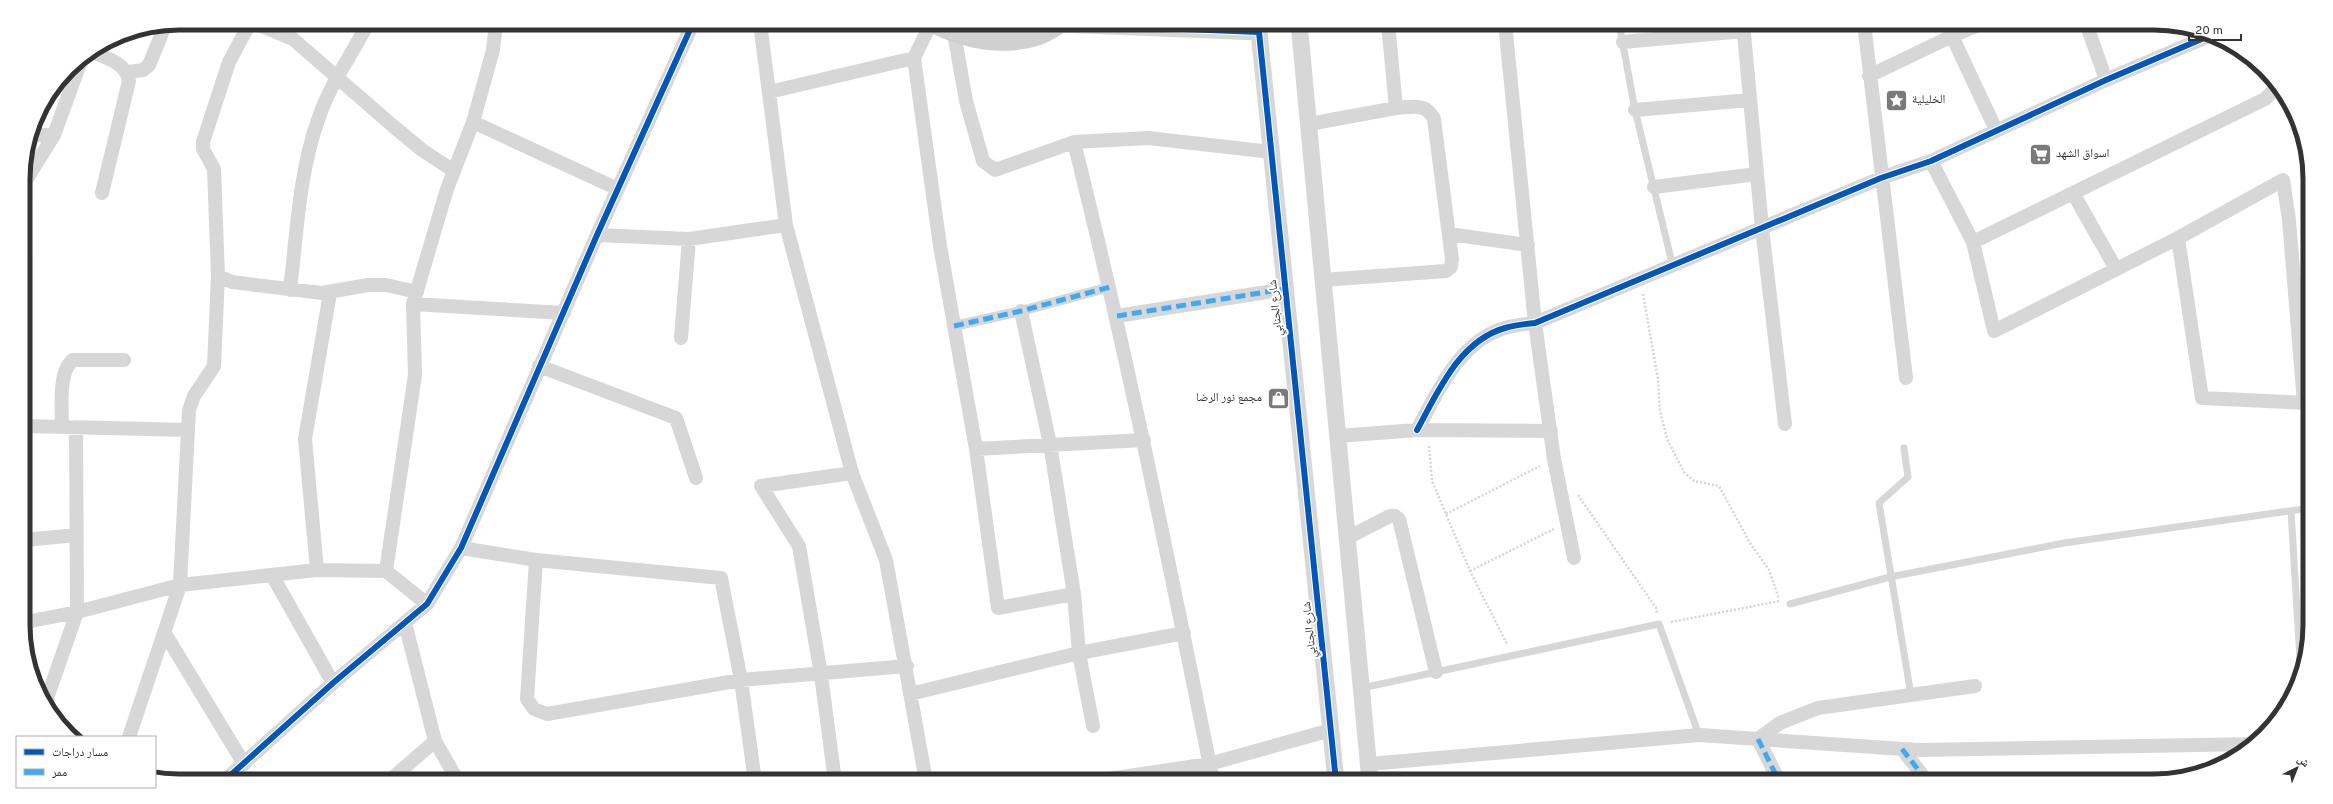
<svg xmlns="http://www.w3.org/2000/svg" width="2333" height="804" font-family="Overpass,'Noto Naskh Arabic',sans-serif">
<rect width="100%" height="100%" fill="#fff"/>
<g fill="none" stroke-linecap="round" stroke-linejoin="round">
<path stroke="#d6d6d6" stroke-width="2.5" stroke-dasharray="2 2" stroke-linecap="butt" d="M 1643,294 L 1658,379 L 1660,412 L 1668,441 L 1684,472 L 1694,481 L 1719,486 L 1750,543 L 1769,570 L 1779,599
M 1429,446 L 1432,481 L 1470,571 L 1507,644
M 1578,495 L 1656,608 L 1657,614
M 1446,514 L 1540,466
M 1470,571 L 1554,529
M 1671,622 L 1780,601"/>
<path stroke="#d7d7d7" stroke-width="7" d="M 1619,23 L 1635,110 L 1673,267
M 1904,448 L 1908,477 L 1879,503 L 1911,695
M 2291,511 L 2301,676
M 1790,604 L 1890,577 L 2064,543 L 2310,508
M 1362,688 L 1659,624 L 1699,735"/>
<path stroke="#d7d7d7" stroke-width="10" d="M 954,326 L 1021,311 L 1110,287"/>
<path stroke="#d7d7d7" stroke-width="14" d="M 254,23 L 293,39 L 393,126 L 422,150 L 454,171
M 760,23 L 786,225 L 852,473 L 886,560 L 926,781
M 931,23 L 914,58 L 940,246 L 976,449 L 998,608 L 1074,594
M 1505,23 L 1535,323 L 1554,459 L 1574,558
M 1743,23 L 1762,228 L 1785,424
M 1864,23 L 1906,378
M 2086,23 L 2106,80
M 954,33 L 966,101 L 983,161 L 995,170 L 1074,142 L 1148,138 L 1272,152
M 1952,36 L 1983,23
M 1623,42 L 1744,31
M 92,52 C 107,58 126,63 129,81 L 102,193
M 128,72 L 143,70 L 149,65 L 165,26
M 1869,76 L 1952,36 L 1996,130
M 769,92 L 914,58
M 1635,110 L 1750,100
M 473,122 L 618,189
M 1309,124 L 1396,108 L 1388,23
M 32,135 L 54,135
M 1074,142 C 1127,354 1170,567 1213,781
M 1931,161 L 1973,242 L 1994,331 L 2178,238 L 2283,180 L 2289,220 L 2304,403
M 23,185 L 54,135 L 82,58
M 1654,187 L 1757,174
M 2073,193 L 2116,269
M 1449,234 L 1528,245
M 597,235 L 689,239 L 786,225
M 2178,238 L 2202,398 L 2309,403
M 1973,242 L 2265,99 L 2278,86
M 218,276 L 232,282 L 322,293 L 368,285 L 386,285 L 417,292
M 1323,280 L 1446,271 L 1451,267 L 1452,259 L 1434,119 C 1425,102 1412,107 1396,108
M 290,290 C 297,232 299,172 319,117 C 331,82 352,55 368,23
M 413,304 L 564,313
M 1021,311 L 1050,444 L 1074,594 L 1079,653 L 1093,726
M 1117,316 L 1285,289
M 681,338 L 689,239
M 539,366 L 676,418 L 696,478
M 25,426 L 188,430
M 62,426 C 62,408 58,371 73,360 L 124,360
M 1417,430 C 1438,392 1459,341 1505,328 C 1515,325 1526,324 1535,323 L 1881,178 L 1931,161 L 2106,80 L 2211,35
M 1338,436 L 1417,430 L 1551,431
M 976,449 L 1144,440
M 1347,538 L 1390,516 L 1395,516 L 1399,519 L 1436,672
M 25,540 L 76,535
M 461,548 L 536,560 L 721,578 L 741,680 L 755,781
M 536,560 L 527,699 L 534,709 L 547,714 L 741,680 L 907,666
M 317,570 L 305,439 L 330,293
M 386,571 L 415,375 L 413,304 L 447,189 L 473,122 L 493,50 L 496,23
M 272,575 L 333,683
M 26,622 L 77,612 L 180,585 L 317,570 L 386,571 L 427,604
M 405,623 L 435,741 L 458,781
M 164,632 L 244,764
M 910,694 L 1079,653 L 1184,633
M 45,704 L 77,612 L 76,427
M 129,737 L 180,585 L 189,410 L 194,396 L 214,366 L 218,276 L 214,169 L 203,149 L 203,142 L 229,62 L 250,23
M 1902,749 L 1927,781
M 1369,764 L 1699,735 L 1918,750 L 2254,744
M 224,781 L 333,683 L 427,604 L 461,548 L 597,235 L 693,23
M 389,781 L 435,741
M 835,781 L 821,675 L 799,546 L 761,486 L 852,473
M 1095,781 L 1209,764 L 1331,730
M 1779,781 L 1758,739 L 1780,723 L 1818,708 L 1975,686"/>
<path stroke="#d7d7d7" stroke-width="17" d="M 1299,23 L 1370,781
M 1059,24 L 1259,32 L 1336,781"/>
<path stroke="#d0d0d0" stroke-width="20" d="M 933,23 C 965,39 1004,47 1039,35 C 1047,32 1054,27 1061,23"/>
<path stroke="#3fa9f5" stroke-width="5" stroke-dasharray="10 5" stroke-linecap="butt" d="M 1117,316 L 1285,289
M 954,326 L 1021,311 L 1110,287
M 1758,739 L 1779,781
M 1902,749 L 1927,781"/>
<defs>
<path id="cycleway" d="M 1059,24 L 1259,32 L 1336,781
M 1417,430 C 1438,392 1459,341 1505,328 C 1515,325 1526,324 1535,323 L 1881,178 L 1931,161 L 2106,80 L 2211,35
M 224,781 L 333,683 L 427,604 L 461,548 L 597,235 L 693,23"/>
</defs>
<use href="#cycleway" stroke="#fff" stroke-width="8"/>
<use href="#cycleway" stroke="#0057b8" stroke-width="6"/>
</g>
<defs>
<symbol id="sight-square" viewBox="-11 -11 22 22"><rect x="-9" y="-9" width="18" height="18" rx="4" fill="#7a7a7a" stroke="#fff"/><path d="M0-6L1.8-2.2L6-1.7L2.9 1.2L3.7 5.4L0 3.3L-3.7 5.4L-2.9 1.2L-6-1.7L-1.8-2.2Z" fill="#fff"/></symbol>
<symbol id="supermarket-square" viewBox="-11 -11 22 22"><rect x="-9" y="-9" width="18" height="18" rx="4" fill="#7a7a7a" stroke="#fff"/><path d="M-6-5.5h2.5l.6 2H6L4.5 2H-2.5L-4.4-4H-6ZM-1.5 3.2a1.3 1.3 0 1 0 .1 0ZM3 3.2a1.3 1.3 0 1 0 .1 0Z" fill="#fff"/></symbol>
<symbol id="shop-square" viewBox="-11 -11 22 22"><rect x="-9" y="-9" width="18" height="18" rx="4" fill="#7a7a7a" stroke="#fff"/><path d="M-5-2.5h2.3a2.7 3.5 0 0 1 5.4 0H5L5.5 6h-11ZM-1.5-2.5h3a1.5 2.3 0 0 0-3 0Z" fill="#fff"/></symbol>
</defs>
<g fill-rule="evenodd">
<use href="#sight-square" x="1884" y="88" width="25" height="25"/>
<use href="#supermarket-square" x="2028" y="142" width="25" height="25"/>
<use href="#shop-square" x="1266" y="386" width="25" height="25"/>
</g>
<g text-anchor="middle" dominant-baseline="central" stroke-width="4" stroke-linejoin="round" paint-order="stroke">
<g font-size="12" fill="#333" stroke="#fff" text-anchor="start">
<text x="1912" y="100">الخليلية</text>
<text x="2056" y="154">اسواق الشهد</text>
<text x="1262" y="398" text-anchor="end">مجمع نور الرضا</text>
</g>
<g font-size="12" fill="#333" stroke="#fff">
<text transform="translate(1276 308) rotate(-96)">شارع الجنابي</text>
<text transform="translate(1310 630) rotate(-96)">شارع الجنابي</text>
</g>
</g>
<path d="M0 0H2333V804H0ZM179 30H2154A149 149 0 0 1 2303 179V625A149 149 0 0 1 2154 774H179A149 149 0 0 1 30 625V179A149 149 0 0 1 179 30Z" fill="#fff" fill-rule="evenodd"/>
<path fill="none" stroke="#333" stroke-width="5" d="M179 30H2154A149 149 0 0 1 2303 179V625A149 149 0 0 1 2154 774H179A149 149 0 0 1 30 625V179A149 149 0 0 1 179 30Z"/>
<rect x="16" y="736" width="140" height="52" fill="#ffffff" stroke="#adadad"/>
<rect x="24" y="749" width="20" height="6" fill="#0057b8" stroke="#adadad"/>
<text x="52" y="756" font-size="12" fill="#333333">مسار دراجات</text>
<rect x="24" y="769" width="20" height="6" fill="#3fa9f5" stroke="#adadad"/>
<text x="52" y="776" font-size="12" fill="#333333">ممر</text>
<g transform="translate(2297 768) rotate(43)" stroke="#ffffff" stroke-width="3" paint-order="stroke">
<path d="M0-3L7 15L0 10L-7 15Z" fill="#333333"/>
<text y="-6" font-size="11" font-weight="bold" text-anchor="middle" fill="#333333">ش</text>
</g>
<path d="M2189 34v6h52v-6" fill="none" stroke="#333333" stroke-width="2"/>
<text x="2195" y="34" font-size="12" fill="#333333" stroke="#ffffff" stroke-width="3" paint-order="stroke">20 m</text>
</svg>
